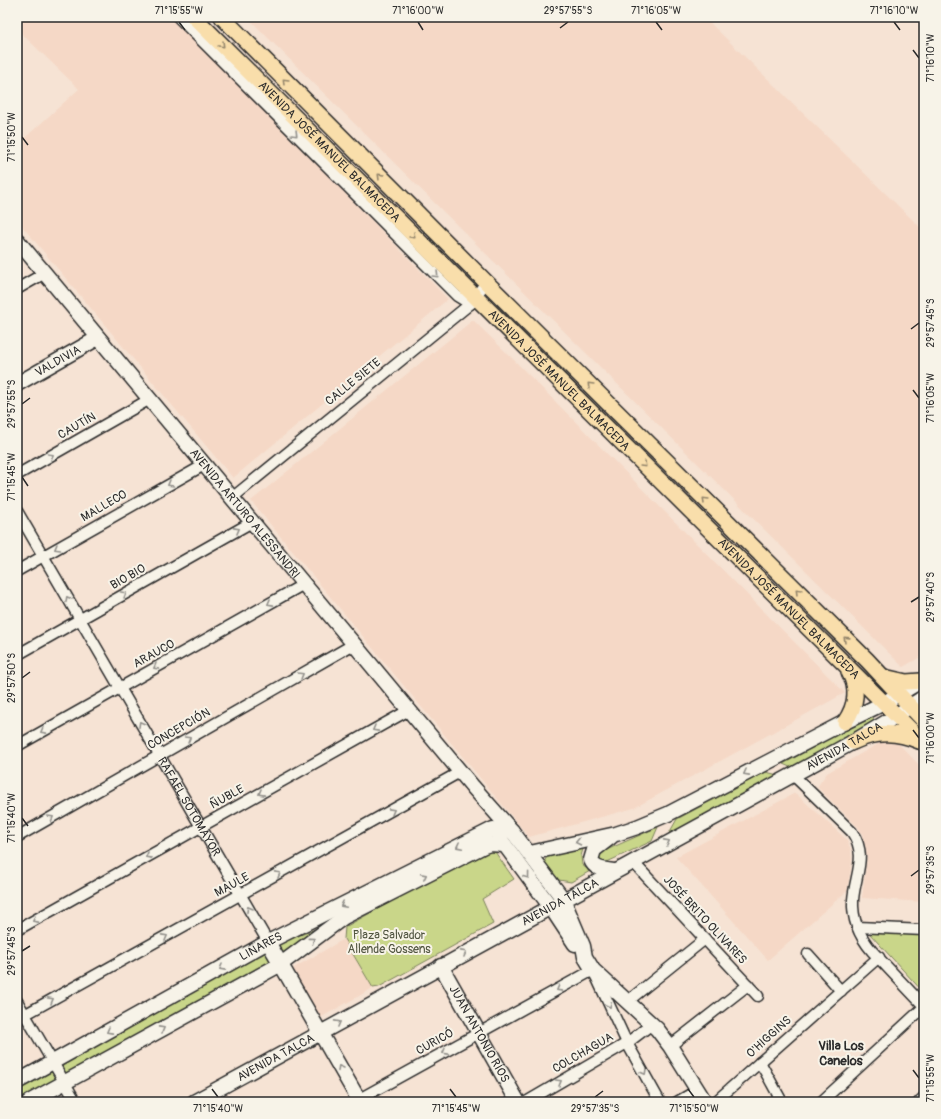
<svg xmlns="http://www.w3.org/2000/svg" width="941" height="1119" font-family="Pangolin,sans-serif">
<rect width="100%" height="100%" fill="#f6e3d4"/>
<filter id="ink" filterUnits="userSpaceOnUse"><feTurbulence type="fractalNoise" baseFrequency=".025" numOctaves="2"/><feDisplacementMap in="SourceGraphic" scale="8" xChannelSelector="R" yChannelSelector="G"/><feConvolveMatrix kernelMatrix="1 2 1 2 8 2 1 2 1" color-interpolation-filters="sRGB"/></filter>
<g filter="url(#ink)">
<path fill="#f5d8c6" d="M 17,17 L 173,17 L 448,299 L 233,478 L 17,220 L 17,145 L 79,89 L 17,29 Z
M 247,17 L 704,17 L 924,231 L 924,655 L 903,667 Z
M 473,320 L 514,360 L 845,693 L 634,808 L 529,837 L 251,501 Z
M 885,740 L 896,741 L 924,770 L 924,902 L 862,898 L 867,858 L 866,848 L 862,834 L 858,827 L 817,787 L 827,773 Z
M 795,793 L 847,840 L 851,850 L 852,862 L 847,891 L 768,960 L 676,857 Z
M 344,939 L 373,988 L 320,1018 L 292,969 Z"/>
<path fill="#c9d689" stroke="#7a805a" d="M 870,716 L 875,720 L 857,732 L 792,768 L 783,764 Z
M 766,772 L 778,775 L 667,837 L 677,819 Z
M 658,827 L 652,841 L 605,863 L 597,860 L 602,852 Z
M 584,846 L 581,856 L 582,865 L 590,871 L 571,882 L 559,880 L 544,862 L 548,855 Z
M 488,848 L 493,849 L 514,879 L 482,899 L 493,924 L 379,987 L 373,988 L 344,939 L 345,927 Z
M 325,925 L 273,960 L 17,1102 L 17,1088 L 266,949 Z
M 869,933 L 921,934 L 924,938 L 924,993 Z"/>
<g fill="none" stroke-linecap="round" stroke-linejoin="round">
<defs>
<g id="street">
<path d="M 178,17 L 457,296 L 470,304"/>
<path d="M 17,289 L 45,273"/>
<path d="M 17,475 L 150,399"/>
<path d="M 232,498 L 475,300 L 476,296 L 486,282"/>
<path id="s1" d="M 17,511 L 268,942"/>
<path d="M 17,571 L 204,465"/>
<path d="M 17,655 L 252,522"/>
<path d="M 17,746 L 304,584"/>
<path d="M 792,774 L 852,832 C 868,856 855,874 853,900 C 852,919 860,937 872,951 L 924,1006"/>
<path d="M 17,837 L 354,644"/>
<path d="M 632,861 L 758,996"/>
<path d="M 858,927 L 924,930"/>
<path d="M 17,930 L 409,710"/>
<path d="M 808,954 L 841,991"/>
<path d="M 17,1001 L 76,1102"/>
<path d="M 628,1001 L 705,939"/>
<path d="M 17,1019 L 460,772"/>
<path d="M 670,1046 L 748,985"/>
<path d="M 760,1062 L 782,1102"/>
<path d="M 354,1102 L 593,970 L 627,1043 L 660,1102"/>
<path d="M 526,1102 L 627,1043 L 652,1024"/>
<path d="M 677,1102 L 698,1090"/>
<path d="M 715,1102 L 879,957"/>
<path d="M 821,1102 L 924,1007"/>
<path d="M 919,1102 L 924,1097"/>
</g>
<g id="secondary">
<path id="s2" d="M 17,240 L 473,787 L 512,831 L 563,899 L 583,946 L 585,957 L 593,970 L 657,1029 L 670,1046 L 705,1102"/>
<path id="s3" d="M 17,384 L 98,338"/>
<path d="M 499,837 L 550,906 L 575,944"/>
<path d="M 611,837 L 594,850 L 591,860 C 595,870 604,869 614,871"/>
<path d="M 530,853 L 616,834 L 637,827 L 668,814 L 845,722 L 884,703 L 924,679"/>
<path d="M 268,942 L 360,1102"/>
<path id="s4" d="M 441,966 L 518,1102"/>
<path id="s5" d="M 17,1082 L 268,942 L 493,829 L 512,831"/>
<path d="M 29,1102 L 281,964 L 344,917 L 484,846 L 490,844 L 504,845"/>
<path id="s6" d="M 194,1102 L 853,742 L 888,721 L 924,697"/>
</g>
<g id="primary">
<path id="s7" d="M 194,17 L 924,743"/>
<path d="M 222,17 L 486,282 L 867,660 L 924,721"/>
<path d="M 884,677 L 906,682 L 921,681"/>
<path d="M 845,722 C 856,706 859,689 849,672"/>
<path d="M 853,742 C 875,731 897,731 919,741"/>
</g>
</defs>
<use href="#street" stroke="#2b2b2b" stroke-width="13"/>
<use href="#secondary" stroke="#2b2b2b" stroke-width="17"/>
<use href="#primary" stroke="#2b2b2b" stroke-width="18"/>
<use href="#street" stroke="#f7f3e8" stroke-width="10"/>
<use href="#secondary" stroke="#f7f3e8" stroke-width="14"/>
<use href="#primary" stroke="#f9deab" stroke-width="15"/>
</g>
<defs><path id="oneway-chevron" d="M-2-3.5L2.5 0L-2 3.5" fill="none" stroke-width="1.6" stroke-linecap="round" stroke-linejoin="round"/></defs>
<g stroke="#92846b">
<use href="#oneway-chevron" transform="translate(222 45) rotate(45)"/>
<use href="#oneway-chevron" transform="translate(285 81) rotate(-135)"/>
<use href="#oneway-chevron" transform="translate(380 176) rotate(-135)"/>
<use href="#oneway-chevron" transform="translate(413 236) rotate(45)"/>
<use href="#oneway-chevron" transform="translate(590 385) rotate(-135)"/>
<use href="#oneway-chevron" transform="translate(644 465) rotate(45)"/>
<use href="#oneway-chevron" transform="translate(705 500) rotate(-135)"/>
<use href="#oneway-chevron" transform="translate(798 591) rotate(-135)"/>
<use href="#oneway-chevron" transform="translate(846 639) rotate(-136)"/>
</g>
<g stroke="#918f8a">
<use href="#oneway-chevron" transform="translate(295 134) rotate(45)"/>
<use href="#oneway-chevron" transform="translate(436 275) rotate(45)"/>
<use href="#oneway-chevron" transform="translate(51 456) rotate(-30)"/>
<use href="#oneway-chevron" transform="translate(170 484) rotate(150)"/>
<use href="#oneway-chevron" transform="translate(237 530) rotate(-29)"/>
<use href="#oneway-chevron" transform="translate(57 548) rotate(150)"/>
<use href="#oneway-chevron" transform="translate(124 594) rotate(-30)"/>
<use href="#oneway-chevron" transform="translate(68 599) rotate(-120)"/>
<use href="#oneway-chevron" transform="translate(270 603) rotate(151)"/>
<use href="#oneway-chevron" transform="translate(156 667) rotate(151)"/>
<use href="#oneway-chevron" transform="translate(301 675) rotate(-30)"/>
<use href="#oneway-chevron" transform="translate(141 724) rotate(-120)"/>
<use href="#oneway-chevron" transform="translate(375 729) rotate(151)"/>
<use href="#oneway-chevron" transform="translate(43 731) rotate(151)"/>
<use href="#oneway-chevron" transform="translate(188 739) rotate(-30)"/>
<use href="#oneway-chevron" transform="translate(746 773) rotate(152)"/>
<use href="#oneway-chevron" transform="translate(261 793) rotate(151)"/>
<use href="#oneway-chevron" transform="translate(392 811) rotate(-29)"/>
<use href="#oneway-chevron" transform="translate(51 818) rotate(-30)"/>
<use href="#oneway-chevron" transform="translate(578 842) rotate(167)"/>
<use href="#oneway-chevron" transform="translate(667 842) rotate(-28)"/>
<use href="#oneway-chevron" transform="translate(459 846) rotate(153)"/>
<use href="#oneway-chevron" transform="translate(148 856) rotate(151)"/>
<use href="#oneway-chevron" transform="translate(278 874) rotate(-29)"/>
<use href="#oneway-chevron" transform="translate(424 876) rotate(-27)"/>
<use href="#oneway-chevron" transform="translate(527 876) rotate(53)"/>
<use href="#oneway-chevron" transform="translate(343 905) rotate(153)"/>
<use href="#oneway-chevron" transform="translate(249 909) rotate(-120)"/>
<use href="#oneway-chevron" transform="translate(35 920) rotate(151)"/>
<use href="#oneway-chevron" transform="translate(165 937) rotate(-29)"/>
<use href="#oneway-chevron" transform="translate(312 940) rotate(-37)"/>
<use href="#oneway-chevron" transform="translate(464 953) rotate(-29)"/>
<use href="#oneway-chevron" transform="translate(222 968) rotate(151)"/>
<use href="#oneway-chevron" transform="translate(559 989) rotate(151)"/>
<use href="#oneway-chevron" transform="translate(51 1000) rotate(-29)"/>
<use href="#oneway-chevron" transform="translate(609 1005) rotate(65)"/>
<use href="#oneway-chevron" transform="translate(338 1023) rotate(-29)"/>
<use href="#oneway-chevron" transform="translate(162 1029) rotate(-29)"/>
<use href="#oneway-chevron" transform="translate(109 1031) rotate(151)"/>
<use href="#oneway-chevron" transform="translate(445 1052) rotate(151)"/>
<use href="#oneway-chevron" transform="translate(340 1068) rotate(-120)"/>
<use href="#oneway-chevron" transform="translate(644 1072) rotate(61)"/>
<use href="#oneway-chevron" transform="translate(559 1082) rotate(-30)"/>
</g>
</g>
<path fill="none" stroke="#2b2b2b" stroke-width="1.5" d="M 179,22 L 185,30M 418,22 L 423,30M 656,22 L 662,30M 894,22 L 900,30M 560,28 L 568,22M 913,50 L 919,58M 22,137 L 28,145M 911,329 L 919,323M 913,390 L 919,398M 22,404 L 30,398M 22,477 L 28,486M 911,602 L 919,597M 22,678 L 30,672M 913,730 L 919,738M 22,818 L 28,826M 911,876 L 919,870M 22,951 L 30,946M 913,1070 L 919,1078M 212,1089 L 218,1097M 450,1089 L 456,1097M 688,1089 L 694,1097M 595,1097 L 603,1091"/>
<g text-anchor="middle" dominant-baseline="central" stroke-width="4" stroke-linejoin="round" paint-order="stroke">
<g font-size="12" fill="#2b2b2b" stroke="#f7f3e8">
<text stroke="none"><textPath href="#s7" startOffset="191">AVENIDA JOSÉ MANUEL BALMACEDA</textPath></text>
<text stroke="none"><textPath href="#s3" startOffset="47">VALDIVIA</textPath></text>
<text stroke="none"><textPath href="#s7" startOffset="515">AVENIDA JOSÉ MANUEL BALMACEDA</textPath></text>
<text transform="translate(353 382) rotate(-39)">CALLE SIETE</text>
<text transform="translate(77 426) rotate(-30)">CAUTÍN</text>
<text transform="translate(104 506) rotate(-30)">MALLECO</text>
<text stroke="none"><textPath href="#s2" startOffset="356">AVENIDA ARTURO ALESSANDRI</textPath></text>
<text transform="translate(128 577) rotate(-30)">BIO BIO</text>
<text stroke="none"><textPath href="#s7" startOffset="839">AVENIDA JOSÉ MANUEL BALMACEDA</textPath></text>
<text transform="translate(154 654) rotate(-29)">ARAUCO</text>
<text transform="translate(179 729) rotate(-30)">CONCEPCIÓN</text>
<text stroke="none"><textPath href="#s6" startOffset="741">AVENIDA TALCA</textPath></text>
<text transform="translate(227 797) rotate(-29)">ÑUBLE</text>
<text stroke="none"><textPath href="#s1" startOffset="342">RAFAEL SOTOMAYOR</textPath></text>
<text transform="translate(232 885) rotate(-29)">MAULE</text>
<text stroke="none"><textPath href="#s6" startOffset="417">AVENIDA TALCA</textPath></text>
<text transform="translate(705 920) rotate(47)">JOSÉ BRITO OLIVARES</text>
<text stroke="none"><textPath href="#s5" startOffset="279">LINARES</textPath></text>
<text stroke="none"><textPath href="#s4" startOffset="78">JUAN ANTONIO RÍOS</textPath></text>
<text transform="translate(769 1037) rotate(-42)">O'HIGGINS</text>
<text transform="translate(435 1042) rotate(-29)">CURICÓ</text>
<text transform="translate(583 1053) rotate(-30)">COLCHAGUA</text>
<text stroke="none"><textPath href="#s6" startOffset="93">AVENIDA TALCA</textPath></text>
</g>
<g font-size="12" fill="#525642" stroke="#f7f3e8">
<text x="389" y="935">Plaza Salvador<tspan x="389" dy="14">Allende Gossens</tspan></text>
</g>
<g font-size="13" font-weight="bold" fill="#2b2b2b" stroke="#f7f3e8">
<text x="841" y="1046">Villa Los<tspan x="841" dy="15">Canelos</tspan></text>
</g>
</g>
<rect width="941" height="1119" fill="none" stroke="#f7f3e8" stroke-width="44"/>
<rect x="22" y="22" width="897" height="1075" fill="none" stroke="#2b2b2b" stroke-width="1.5"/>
<g font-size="10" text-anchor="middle" fill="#2b2b2b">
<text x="179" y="14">71°15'55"W</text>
<text x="418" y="14">71°16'00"W</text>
<text x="568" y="14">29°57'55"S</text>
<text x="656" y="14">71°16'05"W</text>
<text x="894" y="14">71°16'10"W</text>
<text transform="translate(930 58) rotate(-90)" y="4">71°16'10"W</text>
<text transform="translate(11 137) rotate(-90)" y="4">71°15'50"W</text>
<text transform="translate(930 323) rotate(-90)" y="4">29°57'45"S</text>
<text transform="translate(930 398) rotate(-90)" y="4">71°16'05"W</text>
<text transform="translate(11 404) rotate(-90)" y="4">29°57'55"S</text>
<text transform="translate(11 477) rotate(-90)" y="4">71°15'45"W</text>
<text transform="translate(930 597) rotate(-90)" y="4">29°57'40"S</text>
<text transform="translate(11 678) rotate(-90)" y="4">29°57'50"S</text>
<text transform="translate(930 738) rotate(-90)" y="4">71°16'00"W</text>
<text transform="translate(11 818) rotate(-90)" y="4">71°15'40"W</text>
<text transform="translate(930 870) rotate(-90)" y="4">29°57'35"S</text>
<text transform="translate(11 951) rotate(-90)" y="4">29°57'45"S</text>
<text transform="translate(930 1078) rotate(-90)" y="4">71°15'55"W</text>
<text x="218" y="1112">71°15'40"W</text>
<text x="456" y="1112">71°15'45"W</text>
<text x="595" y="1112">29°57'35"S</text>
<text x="694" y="1112">71°15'50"W</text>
</g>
</svg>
